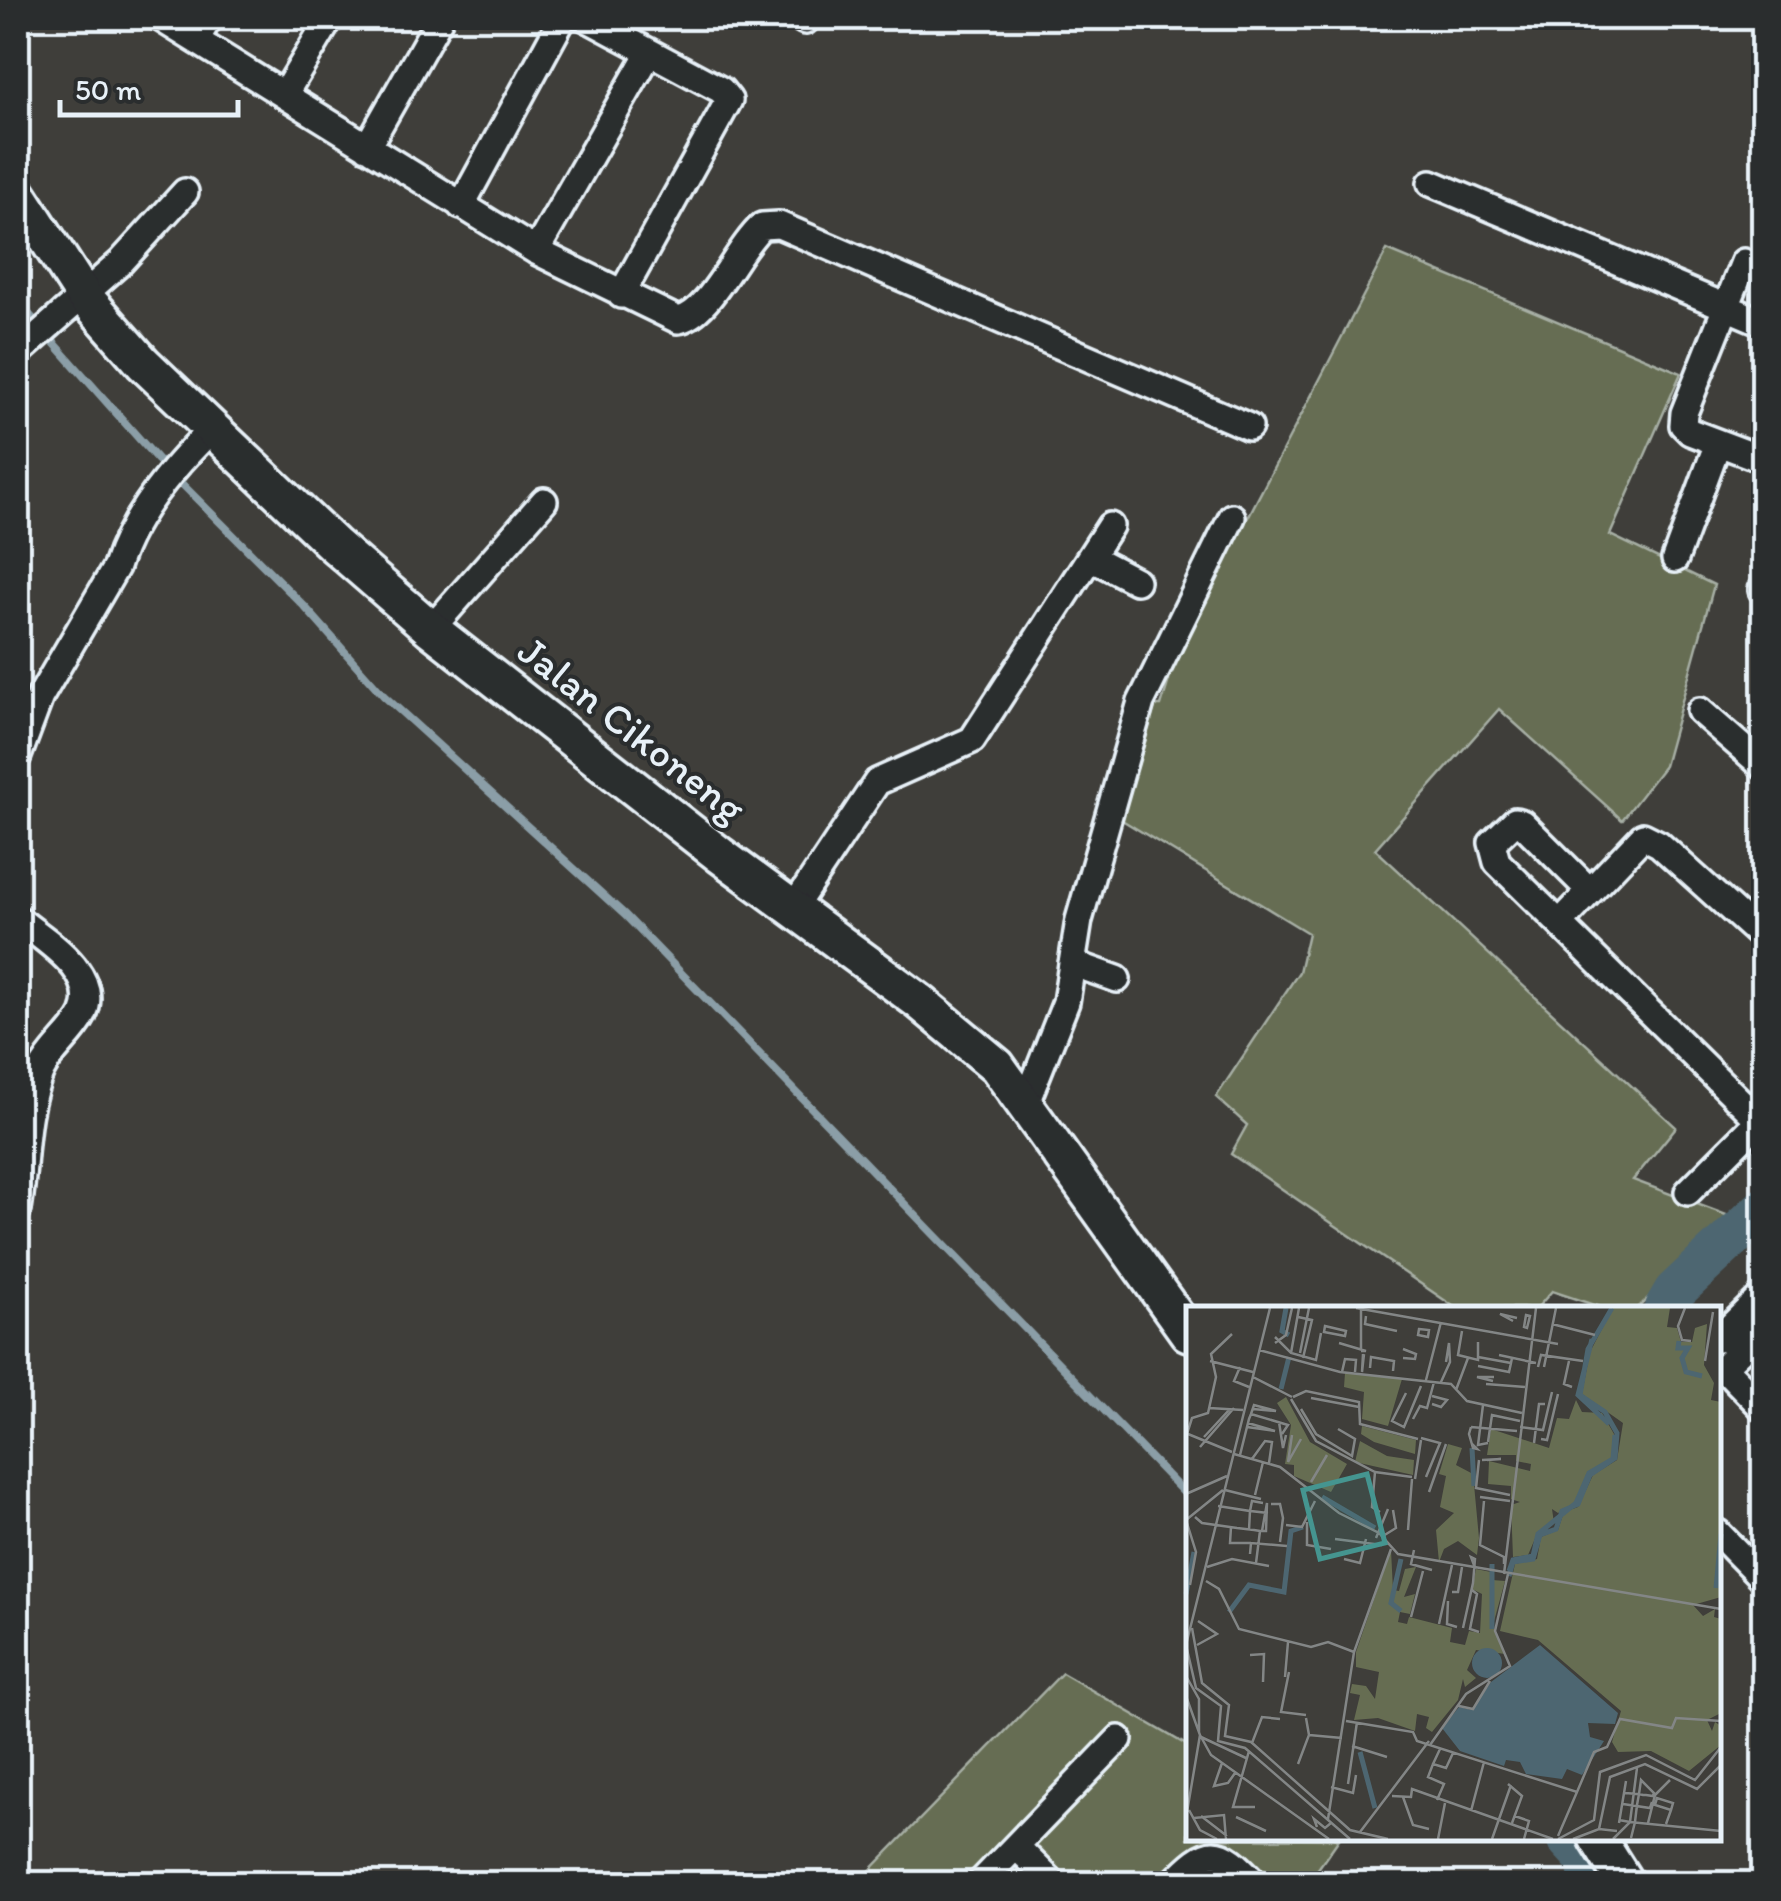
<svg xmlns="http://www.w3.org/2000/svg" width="1781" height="1901" font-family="Itim,sans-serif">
<rect width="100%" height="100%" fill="#3f3e3a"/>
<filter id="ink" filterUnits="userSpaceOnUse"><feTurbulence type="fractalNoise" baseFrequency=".01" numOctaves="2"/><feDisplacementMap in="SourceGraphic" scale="20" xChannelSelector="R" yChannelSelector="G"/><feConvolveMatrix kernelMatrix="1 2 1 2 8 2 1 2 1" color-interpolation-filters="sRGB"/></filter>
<g filter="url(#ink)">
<path fill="#666d52" stroke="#a7afa5" stroke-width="2.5" d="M 1387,250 L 1681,373 L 1610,535 L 1714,585 L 1664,766 L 1622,820 L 1499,709 L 1375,849 L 1676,1127 L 1633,1180 L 1729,1216 L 1638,1308 L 1603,1308 L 1552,1291 L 1537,1308 L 1456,1308 L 1231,1154 L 1247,1125 L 1216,1097 L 1299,972 L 1308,933 L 1122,820 L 1155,706 L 1161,706 L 1169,680 L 1166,675 Z
M 1062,1673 L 1188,1746 L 1188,1838 L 1339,1839 L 1308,1883 L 857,1884 Z"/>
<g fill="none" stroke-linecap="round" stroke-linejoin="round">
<path stroke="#8b9ea7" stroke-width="8" d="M 18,302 L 158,460 L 304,606 L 384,696 L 625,915 L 1188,1497"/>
<path stroke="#4d6671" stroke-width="42" d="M 1665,1308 L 1675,1291 L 1764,1208
M 1567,1838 L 1588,1861 L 1590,1884"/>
<defs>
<path id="street" d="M 160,18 L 536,251 L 678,320 C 709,316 736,249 762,226 L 779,225 L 1249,427
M 586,18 L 721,90 L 729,100 L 621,295
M 800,18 L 805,21
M 196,40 L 209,18
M 284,95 L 330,18
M 367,147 L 440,18
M 1431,183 L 1764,323
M 461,206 L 563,18
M 536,251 L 649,53
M 1744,262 L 1684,413 L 1683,425 L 1690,432 L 1764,460
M 18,353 L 121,262 L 185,192
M 1090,557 L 1136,581
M 1675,559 L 1718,443
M 1762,590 L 1764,592
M 431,629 L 544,501
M 1700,711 L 1764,767
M 18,756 L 40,697 L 116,567 C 132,515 172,468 210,431
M 1588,889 L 1522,823 L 1515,821 L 1492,843 L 1497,862 L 1759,1120
M 794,907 L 877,782 L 972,740 L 1110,526
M 18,919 C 44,940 102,973 83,1015 C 73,1035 51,1050 41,1071 C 22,1114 26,1163 18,1209
M 1560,923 L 1643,836 L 1659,844 L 1764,939
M 1072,963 L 1117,979
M 1026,1103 L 1066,1002 L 1079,920 L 1141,702 L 1232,517
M 1688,1192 L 1764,1116
M 1718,1339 L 1764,1294
M 1723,1367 L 1764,1409
M 1718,1372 L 1764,1328
M 1718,1533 L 1764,1580
M 1016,1846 L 1054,1884
M 979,1884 L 1119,1739
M 1172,1884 C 1211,1844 1218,1844 1256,1884"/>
<path id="secondary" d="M 18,194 L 84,296 L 143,363 L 333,544 L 431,629 L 720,855 L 920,1002 L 997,1066 L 1188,1333
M 1597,1838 L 1626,1884"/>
</defs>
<use href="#street" stroke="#e8f1f8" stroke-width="32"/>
<use href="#secondary" stroke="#e8f1f8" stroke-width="42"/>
<use href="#street" stroke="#2a2d2e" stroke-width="25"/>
<use href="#secondary" stroke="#2a2d2e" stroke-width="35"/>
</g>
</g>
<g text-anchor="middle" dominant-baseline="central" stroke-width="8" stroke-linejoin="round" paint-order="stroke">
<g font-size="42" fill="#e8f1f8" stroke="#2a2d2e">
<text transform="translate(632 729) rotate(38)">Jalan Cikoneng</text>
</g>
</g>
<g transform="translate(1186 1306)">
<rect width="535" height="535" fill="#3f3e3a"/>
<path d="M 427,2 L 484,2 L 481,21 L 491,22 L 495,36 L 506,36 L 509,22 L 521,18 L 518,59 L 528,77 L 525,94 L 535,96 L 535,291 L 507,299 L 517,310 L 529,303 L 528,311 L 535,313 L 535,407 L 521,414 L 526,425 L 529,416 L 535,420 L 535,439 L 503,465 L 465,445 L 432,446 L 426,436 L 435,405 L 352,334 L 314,325 L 329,258 L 351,253 L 355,231 L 372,224 L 378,206 L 392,201 L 407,169 L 431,154 L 437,117 L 396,88 L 404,46 ZM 159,67 L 216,73 L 202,120 L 176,113 L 178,86 L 158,81 ZM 100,91 L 124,136 L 161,158 L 145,186 L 108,170 L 108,159 L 99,158 L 105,119 L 91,97 ZM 390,94 L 396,106 L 416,107 L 428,128 L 426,152 L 402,167 L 388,197 L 372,207 L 366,203 L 368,217 L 351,228 L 342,249 L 327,251 L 325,199 L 334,196 L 325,193 L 325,180 L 302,178 L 303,155 L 344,165 L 345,158 L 330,155 L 330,149 L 301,149 L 305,123 L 363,142 L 371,112 L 383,113 ZM 176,120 L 230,134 L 229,148 L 188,136 L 175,128 ZM 174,135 L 201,150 L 228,154 L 227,169 L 169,156 ZM 262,138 L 276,142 L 270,159 L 287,168 L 293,232 L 291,249 L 272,235 L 258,243 L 253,256 L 250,224 L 268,207 L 254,201 L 260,170 L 253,168 ZM 205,244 L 207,284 L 213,285 L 219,263 L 230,261 L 218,291 L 229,288 L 224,308 L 214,306 L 212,316 L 221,318 L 223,311 L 266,322 L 264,336 L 279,339 L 283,325 L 294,327 L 296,288 L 286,283 L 290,263 L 305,266 L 304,312 L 306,274 L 319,275 L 307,319 L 304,314 L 319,348 L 290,344 L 281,364 L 290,372 L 279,381 L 277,373 L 272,394 L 246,426 L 240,422 L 243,411 L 231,408 L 229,425 L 192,412 L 168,414 L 174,389 L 164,387 L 166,378 L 180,380 L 189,393 L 193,366 L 170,361 L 170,346 Z" fill="#666d52"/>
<path d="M 354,339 L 432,407 L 429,418 L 402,417 L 404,431 L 418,435 L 396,469 L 381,463 L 376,473 L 340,468 L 334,456 L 320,454 L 318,460 L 274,445 L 256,422 L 273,401 L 286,404 L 305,376 ZM286 357a15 15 0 1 1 30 0a15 15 0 1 1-30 0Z" fill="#4d6671"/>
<path fill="none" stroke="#4d6671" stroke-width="5" d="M 100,2 L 96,25 L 103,29M 406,33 L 392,89 L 423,118M 493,35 L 492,42 L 502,42 L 496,52 L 500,66 L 516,70M 95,83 L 103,51M 286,142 L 288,180M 136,191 L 189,222M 323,265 L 327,254 L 347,250 L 352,228 L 390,197 L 403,167 L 427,153 L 429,129M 323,270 L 327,256 L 347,253 L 354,229 L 370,223 L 376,205 L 392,198 L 404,169 L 429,152 L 431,127 L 419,106 L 394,89 L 402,43 L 426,2M 530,282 L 535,228M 0,288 L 8,246M 215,305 L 205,297 L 215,253M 43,306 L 63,279 L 98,286 L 105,225 L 117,221M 306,323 L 306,258M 174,446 L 189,502"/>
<path fill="none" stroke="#838686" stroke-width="2.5" d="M 170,2 L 372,38M 499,2 L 492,20 L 496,34 L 505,35M 175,3 L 175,43M 340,9 L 344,10 L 341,22 L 338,21 ZM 180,10 L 179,18 L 211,25M 112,11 L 126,14 L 117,52M 327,15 L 314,8 L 331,12M 366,18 L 409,29M 139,20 L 160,25 L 159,30 L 138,26 ZM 233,23 L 243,24 L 242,31 L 232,29 ZM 276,25 L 272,49 L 292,54 L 292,36M 89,31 L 105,47 L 130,54 L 135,27M 89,37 L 100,29 L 106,2M 153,37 L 180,45 L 175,45M 217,43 L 230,48 L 229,53 L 217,52M 73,44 L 154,66 L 265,78 L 281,95 L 336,107M 105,47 L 113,2M 114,47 L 123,2M 177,48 L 176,66 L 178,48M 313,49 L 350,57M 292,51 L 325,57 L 326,52M 24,55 L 67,66M 383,55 L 378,78 L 386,81M 519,55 L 527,6M 292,60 L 323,66 L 325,57M 54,61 L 48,75 L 63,81M 352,61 L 355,49 L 397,55M 358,61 L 370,2M 184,62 L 185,51 L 208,55 L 207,65M 156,66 L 159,53 L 170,54 L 169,66M 67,71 L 106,91M 240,74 L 255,16M 307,75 L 291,71 L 308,71M 255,76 L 264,56 L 263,37 L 260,56M 300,78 L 339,81M 270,84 L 282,52M 220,87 L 206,115 L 218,121 L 235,80M 107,91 L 120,85 L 173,96 L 174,118 L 232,133M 125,92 L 173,101M 105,93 L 130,135 L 189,166 L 226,171M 246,98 L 255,101 L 261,94 L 246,90M 297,99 L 292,139 L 302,137M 23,102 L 57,104M 115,103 L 130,128 L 166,150 L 169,133 L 152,123M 65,108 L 102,119 L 96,128M 227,113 L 234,100 L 241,102 L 248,76M 93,116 L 97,142 L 100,129M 61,121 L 89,125 L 62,117M 285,121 L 331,125M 285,121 L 283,128 L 287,142 L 291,143 L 286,138M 334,121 L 357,124 L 366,86M 2,128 L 46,146M 106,129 L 102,156 L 115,133M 0,131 L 6,112 L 22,107 L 30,71 L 25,48 L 46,28M 18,131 L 43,104M 235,132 L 254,137 L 240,171M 355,133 L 361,134 L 372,88M 302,136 L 306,109 L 334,115M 348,137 L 353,98 L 359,98M 14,141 L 48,102M 48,148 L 94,161 L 153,207 L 193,227 L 212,248 L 535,303M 54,149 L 63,113 L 65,108 L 68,99 L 90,105 L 67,103M 66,153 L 79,135 L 86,136 L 83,157M 293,154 L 290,182 L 324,189M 296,154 L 315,153 L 301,154M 189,166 L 186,201 L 194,206M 229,173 L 235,134M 125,176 L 141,149M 39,184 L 75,193M 243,186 L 260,138M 0,188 L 41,170M 69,189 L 77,156M 294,191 L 324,195M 298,195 L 294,239 L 318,251 L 318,258M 85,198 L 94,198 L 97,212 L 94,236M 32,200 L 64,205 L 66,195 L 77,197M 9,211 L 16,217 L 51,222 L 68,224 L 74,225 L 80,225 L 81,197 L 76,225M 0,214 L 10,246 L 4,279M 0,214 L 37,184M 121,216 L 121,239 L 145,243M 100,219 L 116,221 L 129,195M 45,221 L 44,237 L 65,237M 63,224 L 64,205 L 82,207M 222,224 L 226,173M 197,230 L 210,222 L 207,204M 190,232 L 202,203M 149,233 L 196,239M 228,244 L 225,258 L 246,264M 64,248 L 65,237 L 101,240M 158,253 L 174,257 L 180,233M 70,257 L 74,225M 21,261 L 46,253 L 83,260M 318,268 L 350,2M 20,275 L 33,283 L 53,323 L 125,341 L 142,336 L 168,346M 286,284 L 291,288 L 284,323 L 293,326M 266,286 L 272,286 L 276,261M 262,295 L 261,318 L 271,321M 225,311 L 237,265M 253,318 L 266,259M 6,322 L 16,377 L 43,399 L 39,430 L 65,436 L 164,524 L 202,533M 277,322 L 287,277 L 289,253 L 285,251 L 288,259M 0,339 L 10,382 L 35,400 L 32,435 L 59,442 L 164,533M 0,339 L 84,2M 11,339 L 31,328 L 12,315M 64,349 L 78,348 L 77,376M 103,366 L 95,406 L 120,409M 0,370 L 13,393 L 13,426M 99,371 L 102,336M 0,390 L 14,429 L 0,512M 273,400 L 287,403 L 304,375M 160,415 L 227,426 L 231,435 L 391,486 L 408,446 L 421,441 L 434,413 L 486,422 L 490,412 L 535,415M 14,429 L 25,449 L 143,533M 123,429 L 156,432M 15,431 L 60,452M 66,437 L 76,411 L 94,413M 244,439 L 280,388 L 324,360 L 309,325 L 322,268M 166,440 L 201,451M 254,443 L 247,458 L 260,462 L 267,447M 63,445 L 47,501 L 69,501M 36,457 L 28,480 L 42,477 L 49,467M 112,458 L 123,429 L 120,412M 247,458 L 242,471 L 258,478 L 251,494M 162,478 L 171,416M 322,478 L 336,490 L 326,517M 145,481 L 167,487 L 170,469M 439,487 L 452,488 L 453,488 L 457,489 L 460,489 L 467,490 L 468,487 L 455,474 L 453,488 L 451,499 L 449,516 L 445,532M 206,490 L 225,491 L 226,483 L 367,533M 217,491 L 227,519 L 243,523M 437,498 L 464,502 L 466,496M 3,504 L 14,524 L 31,533M 285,505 L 298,456M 15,510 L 41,530M 329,510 L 343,515 L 338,533M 50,511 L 80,525M 8,512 L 38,509 L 40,533M 142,513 L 168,346 L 205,243M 433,514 L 444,516 L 451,462M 433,517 L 440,475M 462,517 L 469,489 L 484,474M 480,518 L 485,504 L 487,497 L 471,492 L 469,499 L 485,504M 131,521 L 128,513 L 139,522 L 145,517M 413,523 L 424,471 L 459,458 L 511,483 L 535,459M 174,526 L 243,435M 372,530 L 391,486M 252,533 L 259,497M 306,533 L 325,479M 372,533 L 408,514 L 414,466 L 460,449 L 509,474 L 535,441M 387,533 L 413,523 L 431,525M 427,533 L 444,516 L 535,525"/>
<path fill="#459590" fill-opacity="0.15" stroke="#459590" stroke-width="5" d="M 181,168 L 199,237 L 134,253 L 117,184 Z"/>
<rect width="535" height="535" fill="none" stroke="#e8f1f8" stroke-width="5"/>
</g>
<rect width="1781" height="1901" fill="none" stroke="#2a2d2e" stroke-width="60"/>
<rect x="30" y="30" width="1721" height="1841" fill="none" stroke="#e8f1f8" stroke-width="4" filter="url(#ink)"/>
<path d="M60 100v15h178v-15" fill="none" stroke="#e8f1f8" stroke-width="5"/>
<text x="75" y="100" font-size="30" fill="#e8f1f8" stroke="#2a2d2e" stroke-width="8" paint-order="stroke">50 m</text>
</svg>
